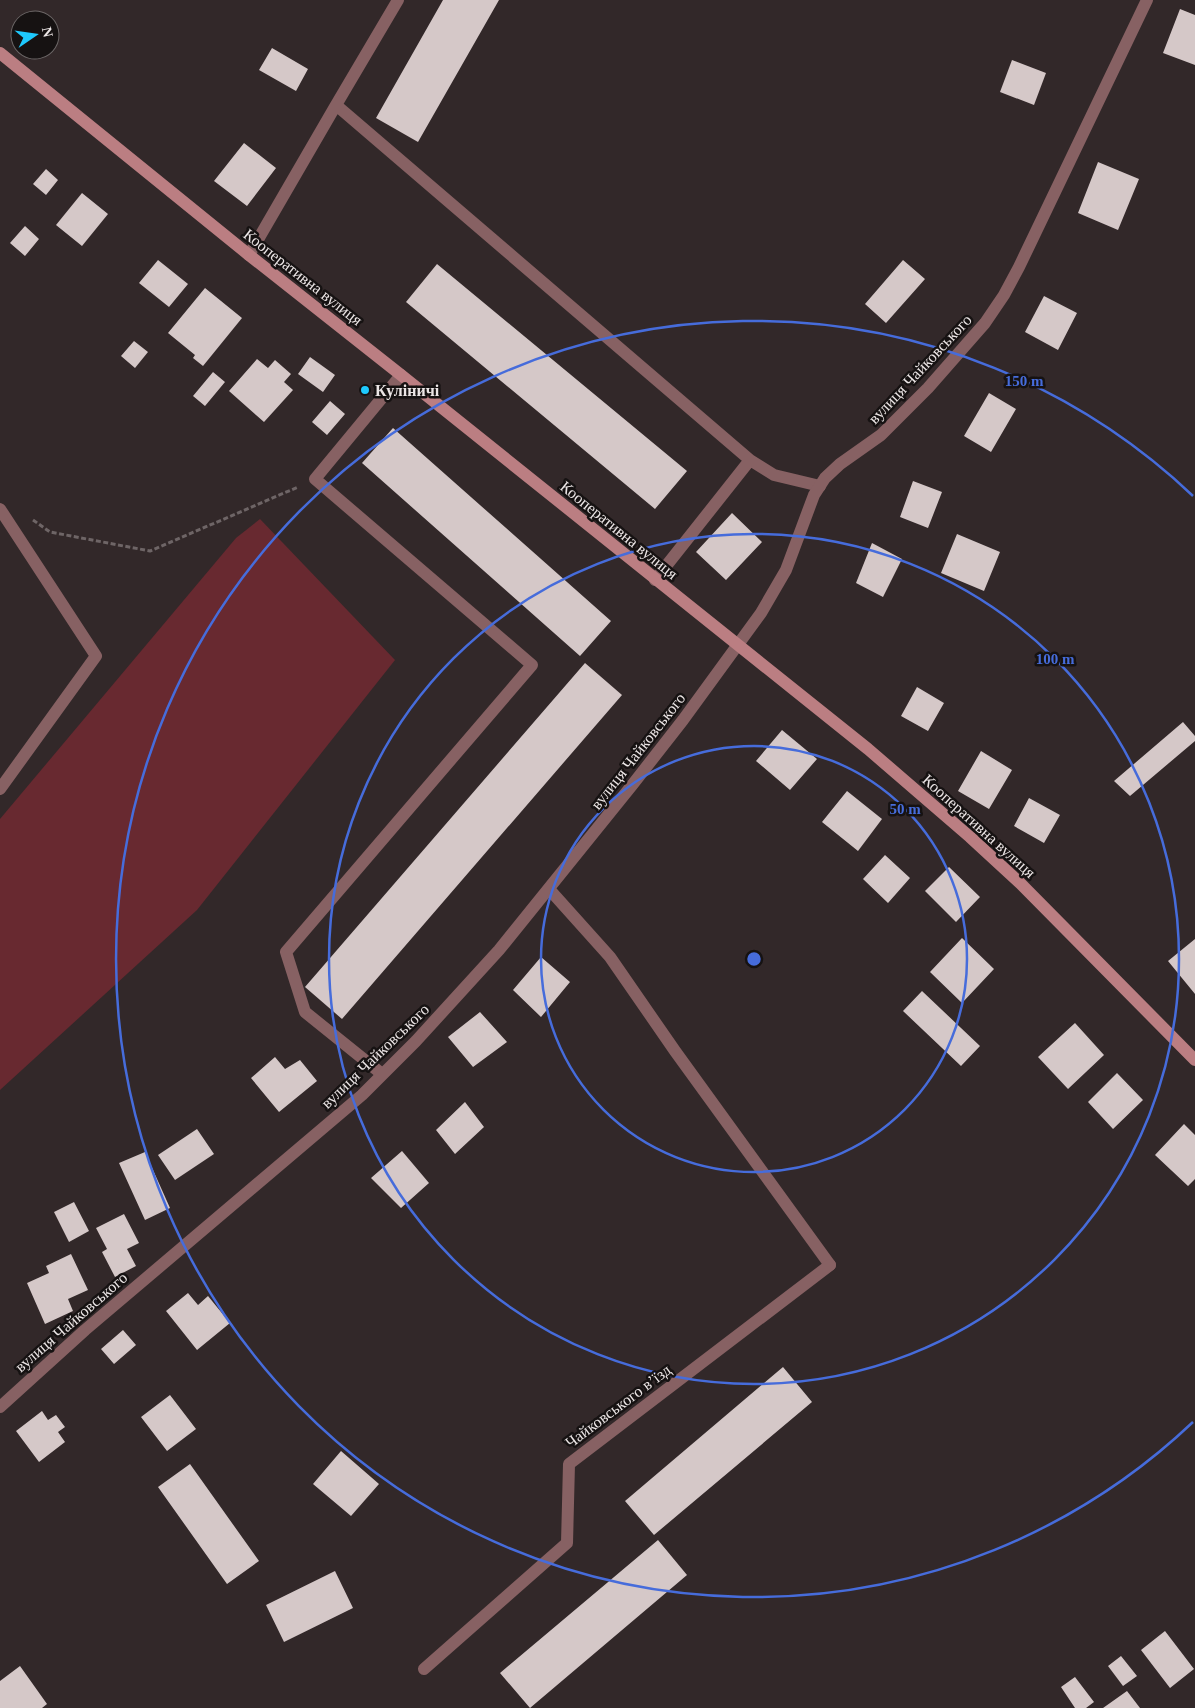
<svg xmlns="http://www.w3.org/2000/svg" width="1195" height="1708" font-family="Georgia,serif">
<rect width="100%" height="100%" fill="#322829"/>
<path fill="#682930" d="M 260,519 L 395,660 L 197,910 L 0,1090 L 0,819 L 236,538 Z"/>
<path fill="#d5c8c8" d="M 443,0 L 499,0 L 418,142 L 376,118 Z
M 1180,9 L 1195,15 L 1195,65 L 1163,53 Z
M 272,48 L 308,69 L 296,91 L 259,70 Z
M 1012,60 L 1046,73 L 1034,105 L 1000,92 Z
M 244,143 L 276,168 L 247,206 L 214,181 Z
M 1098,162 L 1139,179 L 1118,230 L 1078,213 Z
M 46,169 L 58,180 L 46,195 L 33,184 Z
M 82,193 L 108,214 L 82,246 L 56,225 Z
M 25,226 L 39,239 L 25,256 L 10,243 Z
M 158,260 L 188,284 L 169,307 L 139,283 Z
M 903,260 L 925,279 L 886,323 L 865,304 Z
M 437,264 L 687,471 L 655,509 L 406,302 Z
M 205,288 L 242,318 L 203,366 L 193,358 L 195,355 L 168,333 Z
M 1044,296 L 1077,313 L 1058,350 L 1025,332 Z
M 134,341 L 148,352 L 135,368 L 121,356 Z
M 310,357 L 335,375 L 323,392 L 298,374 Z
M 257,359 L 268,368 L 275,360 L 291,374 L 284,382 L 293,390 L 264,422 L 229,391 Z
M 213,372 L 225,382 L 205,406 L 193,396 Z
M 989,393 L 1016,409 L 991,452 L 964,436 Z
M 330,401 L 345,414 L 327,435 L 312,422 Z
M 393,428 L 611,621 L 580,656 L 362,463 Z
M 913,481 L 942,492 L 928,528 L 900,517 Z
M 732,513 L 762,542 L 726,580 L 696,552 Z
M 957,534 L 1000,552 L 984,591 L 941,573 Z
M 872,543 L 902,559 L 883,597 L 856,583 Z
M 585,663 L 622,695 L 342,1019 L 305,987 Z
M 917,687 L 944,703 L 928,731 L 901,716 Z
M 1183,722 L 1195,736 L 1195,741 L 1130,796 L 1114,781 Z
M 782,730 L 817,759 L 790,790 L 756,761 Z
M 981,751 L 1012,770 L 989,809 L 958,791 Z
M 847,791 L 882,819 L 858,851 L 822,822 Z
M 1029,798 L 1060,815 L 1044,843 L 1014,826 Z
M 885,855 L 910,878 L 888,903 L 863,879 Z
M 949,867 L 980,897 L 956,922 L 925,891 Z
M 962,938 L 994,969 L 962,1003 L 930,972 Z
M 1195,939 L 1195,994 L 1168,961 Z
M 541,957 L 570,982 L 541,1017 L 513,990 Z
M 922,991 L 980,1046 L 961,1066 L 903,1011 Z
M 480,1012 L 507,1042 L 473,1067 L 448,1037 Z
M 1075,1023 L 1104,1055 L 1068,1089 L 1038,1057 Z
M 275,1057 L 285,1069 L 300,1060 L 317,1081 L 279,1112 L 251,1078 Z
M 1117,1073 L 1143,1100 L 1113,1129 L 1088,1102 Z
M 465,1102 L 484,1127 L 455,1154 L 436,1130 Z
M 1184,1124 L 1195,1135 L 1195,1179 L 1188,1186 L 1155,1155 Z
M 197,1129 L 214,1154 L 175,1180 L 158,1155 Z
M 402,1151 L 429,1183 L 401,1208 L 371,1178 Z
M 145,1152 L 170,1208 L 145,1220 L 119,1163 Z
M 74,1202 L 89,1231 L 69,1242 L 54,1212 Z
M 124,1214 L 139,1243 L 127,1249 L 136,1266 L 115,1277 L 102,1252 L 107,1249 L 96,1228 Z
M 71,1254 L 88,1290 L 68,1299 L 73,1311 L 45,1324 L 27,1283 L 49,1273 L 46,1266 Z
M 188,1293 L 198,1305 L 208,1296 L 230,1323 L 197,1350 L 166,1311 Z
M 123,1330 L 136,1345 L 114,1364 L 101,1349 Z
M 783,1367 L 812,1402 L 654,1535 L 625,1501 Z
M 170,1395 L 196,1429 L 167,1451 L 141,1417 Z
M 42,1411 L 48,1420 L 56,1415 L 65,1427 L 58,1432 L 65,1442 L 39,1462 L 16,1431 Z
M 341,1451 L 379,1484 L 351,1516 L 313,1484 Z
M 190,1464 L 259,1561 L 227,1584 L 158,1487 Z
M 658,1540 L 687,1575 L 530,1708 L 500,1673 Z
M 335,1571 L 353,1608 L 284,1642 L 266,1605 Z
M 1165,1631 L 1194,1669 L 1170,1688 L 1141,1650 Z
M 1121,1656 L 1137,1676 L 1123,1686 L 1108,1666 Z
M 20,1666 L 47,1704 L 42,1708 L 0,1708 L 0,1681 Z
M 1075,1677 L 1094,1702 L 1086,1708 L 1075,1708 L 1061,1687 Z
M 1127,1691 L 1140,1708 L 1103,1708 Z"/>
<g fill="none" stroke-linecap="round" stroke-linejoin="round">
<path stroke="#6e6566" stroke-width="3" stroke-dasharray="5 2.5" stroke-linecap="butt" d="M 33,520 L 50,532 L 150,551 L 298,487"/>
<path stroke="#876163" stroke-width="12" d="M 398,0 L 336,105 L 750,460 L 774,475 L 820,486
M 249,255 L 336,105
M 0,509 L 96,656 L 0,789
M 655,580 L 750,460
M 549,889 L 610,957 L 675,1051 L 830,1265
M 382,1074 L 305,1012 L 286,952 L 532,665 L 315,479 L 401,375"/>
<path stroke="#876163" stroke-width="12" d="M 0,1407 L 85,1330 L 362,1095 L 416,1041 L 499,950 L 633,784 L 683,720 L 761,613 L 786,570 L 814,495 L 825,478 L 840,464 L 881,435 L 928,388 L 985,323 L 1004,295 L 1019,267 L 1147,0
M 424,1669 L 567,1543 L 569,1464 L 830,1265"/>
<path stroke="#bb7e82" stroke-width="12" d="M 0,53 L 249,255 L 401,375 L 868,749 L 970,837 L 1020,883 L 1195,1060"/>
</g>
<g fill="none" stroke="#466cdb" stroke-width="2.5">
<circle cx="754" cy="959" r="213"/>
<circle cx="754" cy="959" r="425"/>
<path d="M1193 1422A638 638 0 1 1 1193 496"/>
</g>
<circle fill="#1ec9fd" stroke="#161212" stroke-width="2" cx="365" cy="390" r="5"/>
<g text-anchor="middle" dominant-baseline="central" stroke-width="5" stroke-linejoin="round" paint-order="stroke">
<g font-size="16" fill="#ece6e6" stroke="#161212">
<text transform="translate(303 277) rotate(38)">Кооперативна вулиця</text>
<text transform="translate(920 369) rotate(-47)">вулиця Чайковського</text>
<text transform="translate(619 530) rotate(39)">Кооперативна вулиця</text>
<text transform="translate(638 751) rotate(-52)">вулиця Чайковського</text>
<text transform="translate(979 826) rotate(42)">Кооперативна вулиця</text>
<text transform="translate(375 1056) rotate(-44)">вулиця Чайковського</text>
<text transform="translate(71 1322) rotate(-41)">вулиця Чайковського</text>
<text transform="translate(618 1406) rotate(-37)">Чайковського в’їзд</text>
</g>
<g font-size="16" font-weight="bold" fill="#ece6e6" stroke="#161212" text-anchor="start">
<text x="375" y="390">Куліничі</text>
</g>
</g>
<circle cx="754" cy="959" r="8" fill="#466cdb" stroke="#161212" stroke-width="2.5"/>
<g font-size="15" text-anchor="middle" font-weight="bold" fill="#466cdb" stroke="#161212" stroke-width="5" stroke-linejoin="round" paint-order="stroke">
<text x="1024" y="386">150 m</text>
<text x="1055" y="664">100 m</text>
<text x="905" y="814">50 m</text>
</g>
<g transform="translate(35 35) rotate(77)"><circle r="24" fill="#161212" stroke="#6c6767"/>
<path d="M0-4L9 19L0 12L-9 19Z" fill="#1ec9fd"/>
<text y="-8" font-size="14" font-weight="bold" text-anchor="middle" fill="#ece6e6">N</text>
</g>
</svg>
